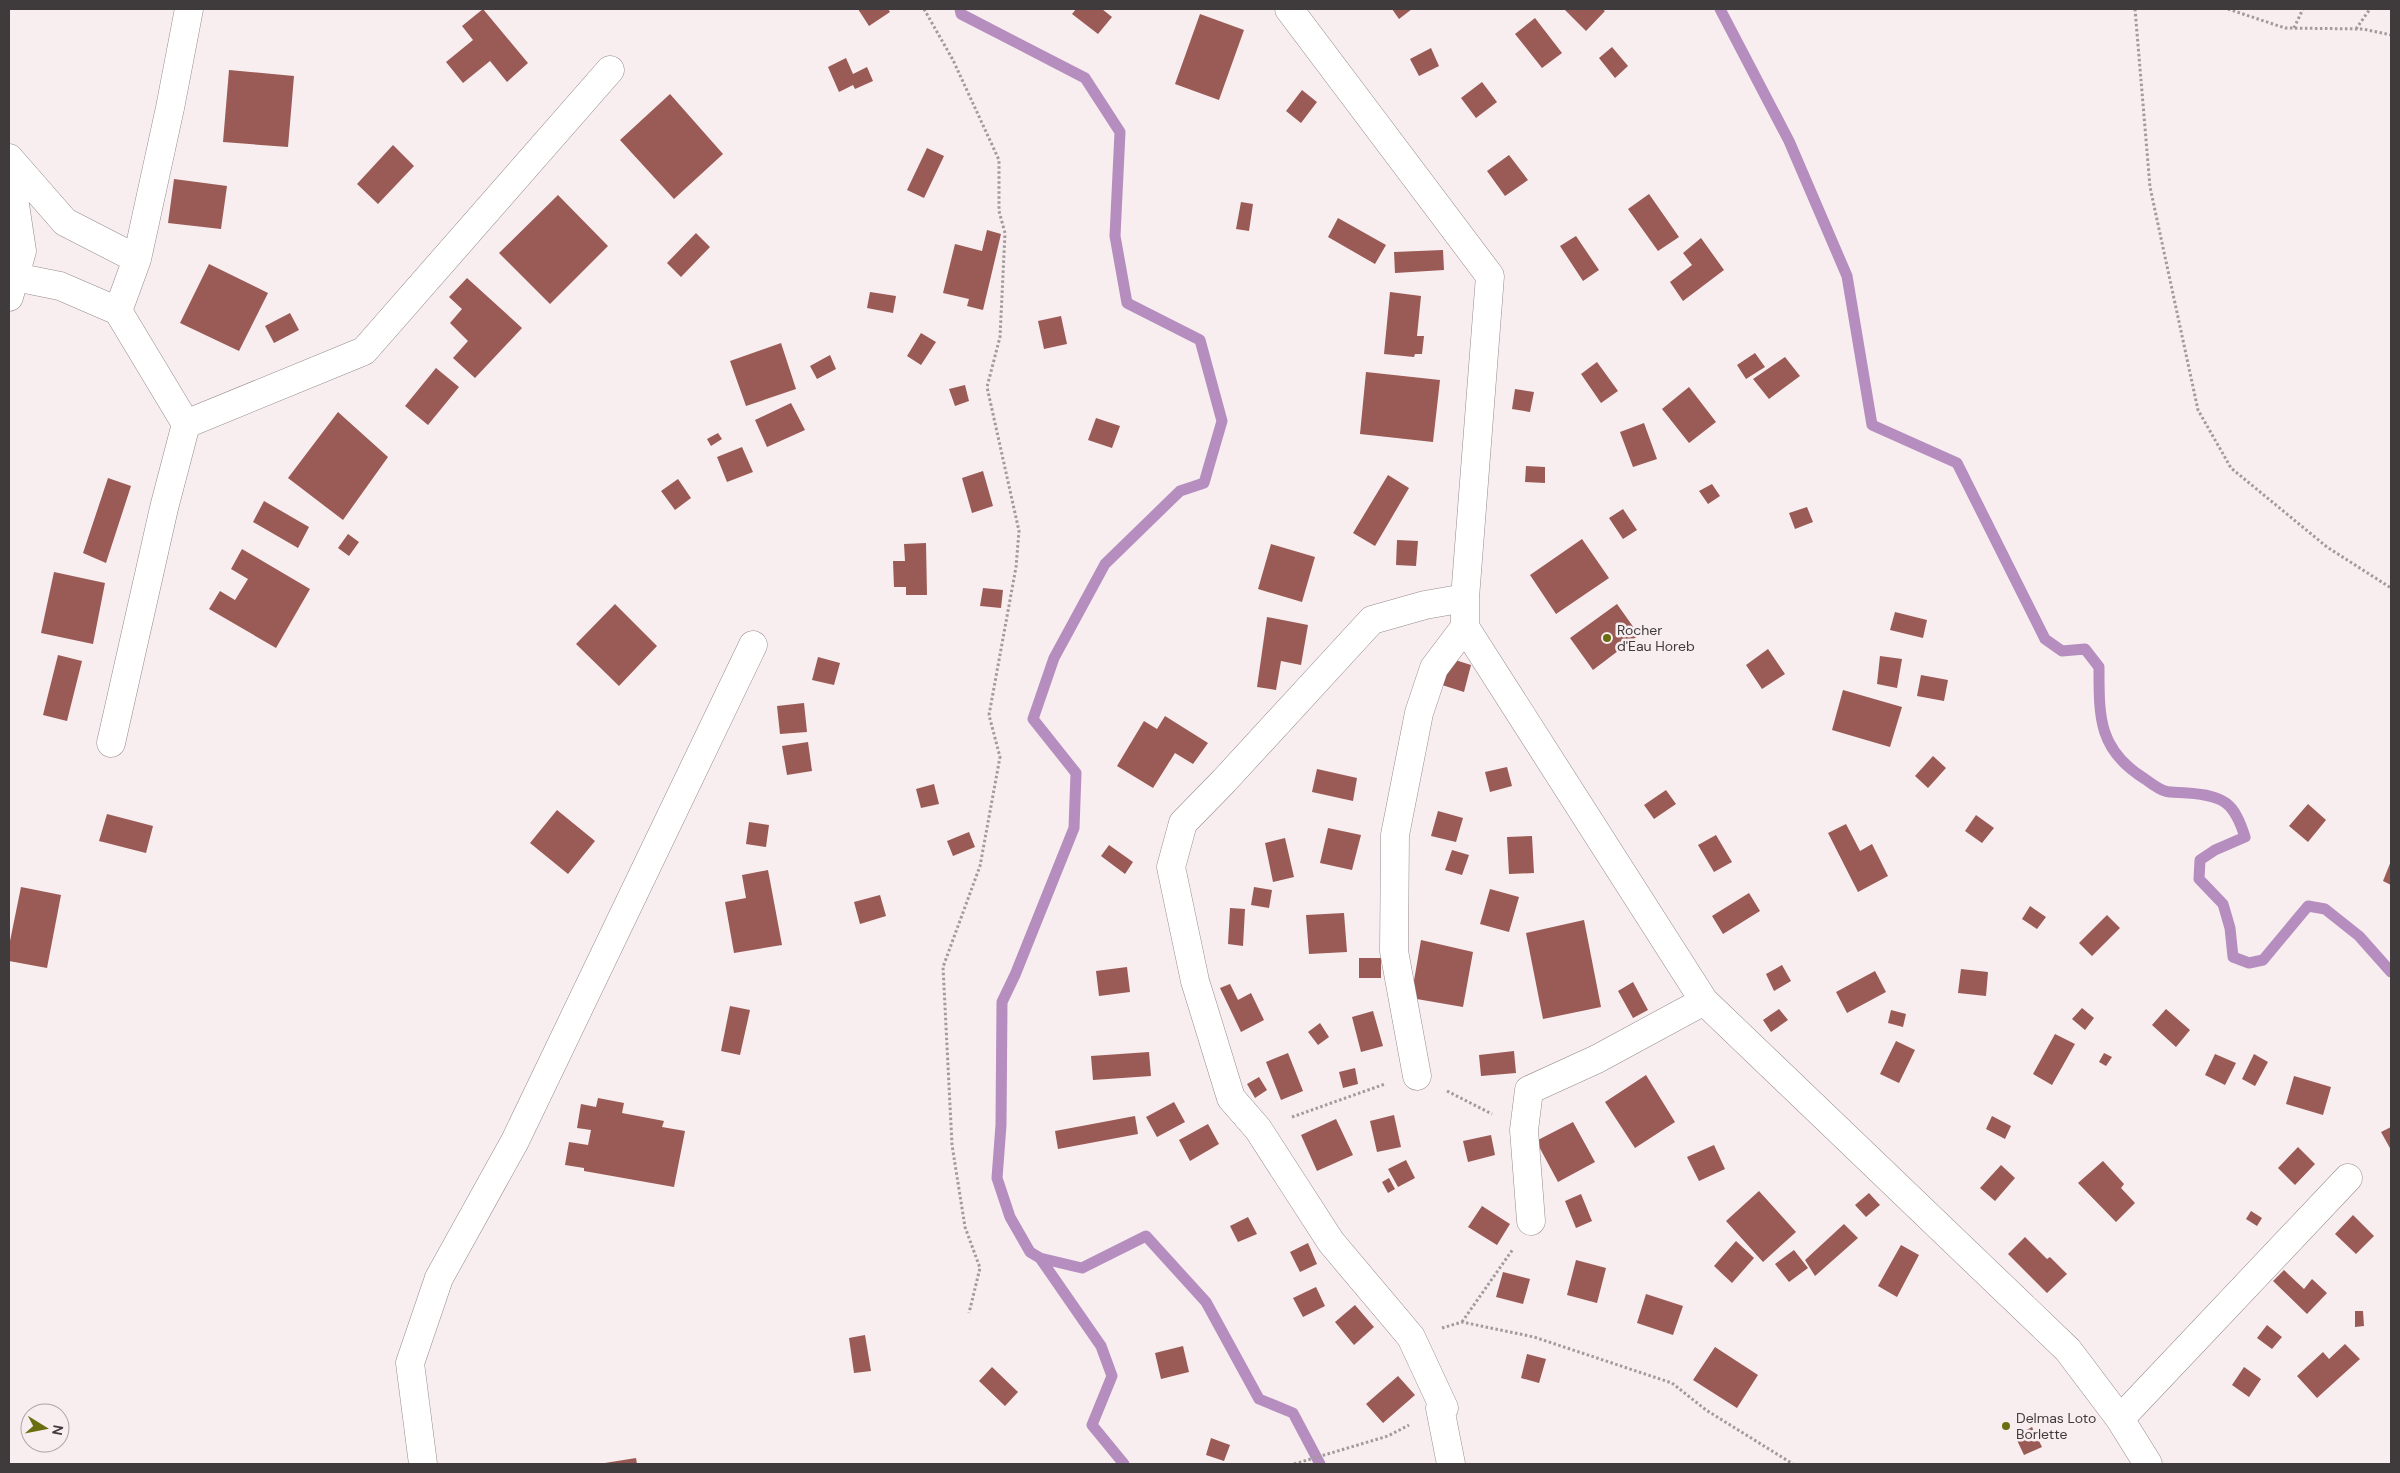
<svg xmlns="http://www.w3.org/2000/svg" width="2400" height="1473" font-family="'DM Sans',sans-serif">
<rect width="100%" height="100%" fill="#f8edef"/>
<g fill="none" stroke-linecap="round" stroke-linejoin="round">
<path stroke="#b68dbf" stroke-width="11" d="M 960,9 L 961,14 L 1085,78 L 1120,132 L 1115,236 L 1127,303 L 1200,340 L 1222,421 L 1204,483 L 1180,491 L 1105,564 L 1054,658 L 1033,719 L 1076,773 L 1074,828 L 1015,975 L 1002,1002 L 1001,1125 L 997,1178 L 1010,1217 L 1030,1252 L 1040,1258 L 1082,1268 L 1146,1236 L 1206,1302 L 1259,1399 L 1293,1413 L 1320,1464
M 1720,9 L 1789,141 L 1847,276 L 1872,425 L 1957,463 L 2045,639 L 2062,651 L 2085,649 L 2099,667 C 2099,717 2098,750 2145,779 C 2151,783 2158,789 2165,791 C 2171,793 2181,792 2188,793 C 2224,796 2234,802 2245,837 L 2215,850 L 2200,860 L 2199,879 L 2223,904 L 2230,928 L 2233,957 L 2249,963 L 2263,960 L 2308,906 L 2325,909 L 2359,936 L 2391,972
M 1040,1258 L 1101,1346 L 1112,1376 L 1092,1425 L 1124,1464"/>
</g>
<path fill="#9a5a55" d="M 483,9 L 528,63 L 507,82 L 490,61 L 463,83 L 446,62 L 473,40 L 462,26 Z
M 858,9 L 888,9 L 890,12 L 869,26 Z
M 1076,9 L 1102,9 L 1112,17 L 1098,34 L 1072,14 Z
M 1392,9 L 1412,9 L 1399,19 Z
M 1564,9 L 1602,9 L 1605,11 L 1586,31 Z
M 1200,14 L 1244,30 L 1219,100 L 1175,84 Z
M 1535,18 L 1562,53 L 1542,68 L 1515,34 Z
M 1612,47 L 1628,66 L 1615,78 L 1599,58 Z
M 1431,48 L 1439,66 L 1419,76 L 1410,59 Z
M 846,58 L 853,74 L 867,67 L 873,81 L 855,89 L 853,85 L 839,92 L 828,67 Z
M 229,70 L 294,76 L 288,147 L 223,142 Z
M 1482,82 L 1497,102 L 1476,118 L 1461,98 Z
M 1302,90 L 1317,102 L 1301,123 L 1286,111 Z
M 670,94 L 723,154 L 674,199 L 620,140 Z
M 393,145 L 414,166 L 378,204 L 357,184 Z
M 927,148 L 944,156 L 924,198 L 907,190 Z
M 1509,155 L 1528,180 L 1505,196 L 1487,171 Z
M 174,179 L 227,186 L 221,229 L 168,223 Z
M 1649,194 L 1679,237 L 1658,251 L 1628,209 Z
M 558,195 L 608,246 L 550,304 L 499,253 Z
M 1241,202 L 1253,204 L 1249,231 L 1236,229 Z
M 1338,218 L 1386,245 L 1375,264 L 1328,237 Z
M 987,230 L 1001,234 L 983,310 L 967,306 L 969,299 L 943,293 L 955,244 L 982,251 Z
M 696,233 L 710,247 L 681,277 L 667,263 Z
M 1576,236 L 1599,270 L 1583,281 L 1560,246 Z
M 1701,238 L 1724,270 L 1683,301 L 1670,282 L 1692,265 L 1683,253 Z
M 1443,250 L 1444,270 L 1395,273 L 1394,252 Z
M 209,264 L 268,293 L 239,351 L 180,323 Z
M 467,278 L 522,328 L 475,378 L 453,358 L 468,341 L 450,323 L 462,309 L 449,297 Z
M 870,292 L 896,296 L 893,313 L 867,308 Z
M 1390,292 L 1421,296 L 1417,336 L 1424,336 L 1422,354 L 1415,354 L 1414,357 L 1384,354 Z
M 290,313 L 299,330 L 274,343 L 265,326 Z
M 1061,316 L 1067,344 L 1044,349 L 1038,321 Z
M 921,333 L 936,342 L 921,365 L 907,356 Z
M 781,343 L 796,389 L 746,406 L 730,361 Z
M 1755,353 L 1765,367 L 1746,379 L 1737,365 Z
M 830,355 L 836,369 L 817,379 L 810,366 Z
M 1785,357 L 1800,376 L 1769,399 L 1753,379 Z
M 1597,362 L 1618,391 L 1601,403 L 1581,374 Z
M 436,368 L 459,387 L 428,425 L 405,406 Z
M 1366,372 L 1440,380 L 1433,442 L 1360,434 Z
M 965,385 L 969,401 L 955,406 L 949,389 Z
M 1689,387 L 1716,422 L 1689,443 L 1662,409 Z
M 1515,389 L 1534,392 L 1530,412 L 1512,409 Z
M 791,403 L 805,430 L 767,447 L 755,420 Z
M 338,412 L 388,457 L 343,520 L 288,478 Z
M 1096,418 L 1120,426 L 1112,448 L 1088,440 Z
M 1644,423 L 1657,459 L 1633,467 L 1620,432 Z
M 718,433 L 722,439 L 711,446 L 707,439 Z
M 742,447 L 753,472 L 727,482 L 717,457 Z
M 1526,466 L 1545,467 L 1545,483 L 1525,482 Z
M 983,471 L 993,506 L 972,513 L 962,478 Z
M 1388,475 L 1409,488 L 1375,546 L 1353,533 Z
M 108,478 L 131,486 L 106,563 L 83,553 Z
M 678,479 L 691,498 L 675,510 L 661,491 Z
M 1712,484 L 1720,496 L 1708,504 L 1699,491 Z
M 264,501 L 309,527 L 298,548 L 253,522 Z
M 1807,507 L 1813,522 L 1795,529 L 1789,513 Z
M 1623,509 L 1637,530 L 1623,539 L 1609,518 Z
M 348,534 L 359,542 L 349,556 L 338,548 Z
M 1582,539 L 1609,578 L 1556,614 L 1530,575 Z
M 1397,540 L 1418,541 L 1416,566 L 1396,565 Z
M 926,543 L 927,595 L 906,595 L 906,587 L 894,587 L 893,561 L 905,561 L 904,544 Z
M 1271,544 L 1315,557 L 1302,602 L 1258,589 Z
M 242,549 L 310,589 L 276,648 L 209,609 L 220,591 L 235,600 L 248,579 L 231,569 Z
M 54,572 L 105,583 L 93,644 L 41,633 Z
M 983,588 L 1003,590 L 1001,608 L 980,606 Z
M 615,604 L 657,646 L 619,686 L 576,644 Z
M 1617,604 L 1639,635 L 1593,670 L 1570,638 Z
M 1895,612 L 1927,620 L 1923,638 L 1890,630 Z
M 1267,617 L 1308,625 L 1301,665 L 1281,661 L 1276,690 L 1257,687 Z
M 1768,649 L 1785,674 L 1762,689 L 1746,665 Z
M 58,655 L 82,661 L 67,721 L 43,715 Z
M 1880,656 L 1902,659 L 1897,688 L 1877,684 Z
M 818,657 L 840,663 L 834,685 L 812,680 Z
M 1449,658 L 1471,665 L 1464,692 L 1442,685 Z
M 1921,675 L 1948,680 L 1944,701 L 1917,696 Z
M 1843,690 L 1902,707 L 1890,747 L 1832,730 Z
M 804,703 L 807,732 L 780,734 L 777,706 Z
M 1165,716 L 1208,743 L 1193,764 L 1175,753 L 1153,788 L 1117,766 L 1144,721 L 1157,729 Z
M 808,742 L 812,771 L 787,775 L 782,746 Z
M 1933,756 L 1946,768 L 1928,788 L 1915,776 Z
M 1507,767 L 1512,786 L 1490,792 L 1485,772 Z
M 1317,769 L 1357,778 L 1353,801 L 1312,792 Z
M 934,784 L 939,804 L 921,808 L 916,789 Z
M 1666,790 L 1676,804 L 1654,819 L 1644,805 Z
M 2308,804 L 2326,820 L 2308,842 L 2289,826 Z
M 557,810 L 595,841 L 568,874 L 530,843 Z
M 1438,811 L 1463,818 L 1456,842 L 1431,836 Z
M 107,814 L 153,826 L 146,853 L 99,841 Z
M 1976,815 L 1994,828 L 1982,843 L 1965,831 Z
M 749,822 L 769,825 L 766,847 L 746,844 Z
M 1846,824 L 1860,851 L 1872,844 L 1888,876 L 1858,892 L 1828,833 Z
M 1328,828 L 1361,835 L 1352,870 L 1320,863 Z
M 969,832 L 975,847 L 953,856 L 947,841 Z
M 1716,835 L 1732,862 L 1714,872 L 1698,845 Z
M 1532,836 L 1534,873 L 1509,874 L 1507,837 Z
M 1285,838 L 1294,877 L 1273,882 L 1265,843 Z
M 1109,845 L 1133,862 L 1125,874 L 1101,856 Z
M 1452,850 L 1469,855 L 1462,875 L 1445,870 Z
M 2391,861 L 2391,885 L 2383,881 Z
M 768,870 L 782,945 L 734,953 L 725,902 L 746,898 L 742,875 Z
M 21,887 L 61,895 L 47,968 L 9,961 L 9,946 Z
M 1254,887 L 1272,890 L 1269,908 L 1251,905 Z
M 1490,889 L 1519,897 L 1509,932 L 1480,924 Z
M 1749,893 L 1760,911 L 1723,934 L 1712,916 Z
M 880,895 L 886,916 L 860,924 L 854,902 Z
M 2030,906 L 2046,917 L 2037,929 L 2022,919 Z
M 1230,908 L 1245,909 L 1243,946 L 1228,944 Z
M 1344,913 L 1347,952 L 1309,954 L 1306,915 Z
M 2107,915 L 2120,928 L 2092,956 L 2079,943 Z
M 1584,920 L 1601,1007 L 1543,1019 L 1526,933 Z
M 1421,940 L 1473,952 L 1463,1007 L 1411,998 Z
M 1359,958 L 1381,958 L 1381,978 L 1359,978 Z
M 1782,965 L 1791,981 L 1774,991 L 1766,974 Z
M 1127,967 L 1130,992 L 1099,996 L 1096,971 Z
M 1961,969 L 1988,972 L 1986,996 L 1958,993 Z
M 1875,971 L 1886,992 L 1847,1013 L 1836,992 Z
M 1633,982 L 1648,1010 L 1633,1018 L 1618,991 Z
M 1230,984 L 1238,1000 L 1251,993 L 1264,1020 L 1241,1032 L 1220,988 Z
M 730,1006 L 750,1010 L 740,1055 L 721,1051 Z
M 2082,1008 L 2094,1018 L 2085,1030 L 2072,1019 Z
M 1779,1009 L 1788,1020 L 1771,1032 L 1763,1020 Z
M 2166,1009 L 2190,1030 L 2176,1047 L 2152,1025 Z
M 1891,1010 L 1906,1014 L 1903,1027 L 1888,1023 Z
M 1373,1011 L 1383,1046 L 1361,1052 L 1352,1017 Z
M 1320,1023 L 1329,1037 L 1318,1045 L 1308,1032 Z
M 2055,1034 L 2075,1044 L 2052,1085 L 2033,1074 Z
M 1896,1041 L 1915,1050 L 1899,1083 L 1880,1074 Z
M 1514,1051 L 1516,1073 L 1481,1076 L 1479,1055 Z
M 1149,1052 L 1151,1076 L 1093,1080 L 1091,1056 Z
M 1288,1053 L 1303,1091 L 1281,1100 L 1266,1062 Z
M 2104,1053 L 2112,1057 L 2106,1066 L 2099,1062 Z
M 2215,1054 L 2236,1063 L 2225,1085 L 2205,1075 Z
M 2254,1054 L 2268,1062 L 2255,1086 L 2242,1079 Z
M 1355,1068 L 1358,1084 L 1343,1088 L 1339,1072 Z
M 1646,1075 L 1675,1122 L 1635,1148 L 1605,1102 Z
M 2294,1076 L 2331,1087 L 2323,1115 L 2286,1104 Z
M 1259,1077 L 1267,1090 L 1255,1098 L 1247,1084 Z
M 598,1098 L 624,1103 L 622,1113 L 664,1121 L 662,1127 L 685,1131 L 674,1187 L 584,1171 L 584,1168 L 565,1165 L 569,1142 L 588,1145 L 591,1130 L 577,1128 L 581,1104 L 596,1107 Z
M 1174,1102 L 1185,1122 L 1157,1137 L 1146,1117 Z
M 1394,1115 L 1401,1147 L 1377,1152 L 1370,1121 Z
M 1135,1116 L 1138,1134 L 1058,1149 L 1055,1131 Z
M 1992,1116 L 2011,1126 L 2005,1139 L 1986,1129 Z
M 1336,1119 L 1353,1155 L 1317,1171 L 1301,1135 Z
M 1573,1122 L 1595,1162 L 1558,1182 L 1536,1141 Z
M 1208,1124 L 1219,1144 L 1190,1161 L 1179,1140 Z
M 2391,1127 L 2391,1150 L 2381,1132 Z
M 1491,1135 L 1495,1155 L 1468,1162 L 1463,1141 Z
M 1714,1145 L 1725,1169 L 1699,1181 L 1687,1157 Z
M 2298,1147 L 2315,1164 L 2295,1185 L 2278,1168 Z
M 1406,1160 L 1415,1178 L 1398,1187 L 1388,1169 Z
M 2103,1161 L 2124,1184 L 2121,1188 L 2135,1203 L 2116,1222 L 2078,1183 Z
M 2001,1165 L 2015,1178 L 1995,1201 L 1980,1188 Z
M 1389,1178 L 1395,1189 L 1388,1193 L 1382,1182 Z
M 1759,1191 L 1796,1232 L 1763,1262 L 1726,1221 Z
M 1869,1193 L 1880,1205 L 1866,1217 L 1855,1205 Z
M 1581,1194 L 1592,1221 L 1576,1228 L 1565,1201 Z
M 1482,1206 L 1510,1224 L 1497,1245 L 1468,1227 Z
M 2251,1211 L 2262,1218 L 2257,1226 L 2246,1219 Z
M 2353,1215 L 2374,1236 L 2356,1254 L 2335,1234 Z
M 1248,1217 L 1257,1234 L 1238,1242 L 1230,1226 Z
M 1844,1224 L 1858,1238 L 1815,1276 L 1805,1260 Z
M 2025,1237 L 2047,1259 L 2050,1257 L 2067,1274 L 2047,1293 L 2008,1254 Z
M 1736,1241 L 1754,1258 L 1732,1283 L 1714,1266 Z
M 1308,1243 L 1317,1264 L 1300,1272 L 1290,1252 Z
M 1901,1245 L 1919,1255 L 1897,1297 L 1878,1286 Z
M 1794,1250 L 1808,1268 L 1789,1282 L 1775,1264 Z
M 1576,1260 L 1606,1268 L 1597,1303 L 1567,1295 Z
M 2284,1270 L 2304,1289 L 2312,1279 L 2327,1293 L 2307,1314 L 2273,1281 Z
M 1503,1272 L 1530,1279 L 1523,1304 L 1496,1297 Z
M 1316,1287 L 1325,1306 L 1303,1317 L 1293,1298 Z
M 1646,1294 L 1683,1306 L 1673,1335 L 1637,1323 Z
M 1355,1305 L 1374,1327 L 1354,1345 L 1335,1322 Z
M 2355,1311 L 2363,1311 L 2364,1326 L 2355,1327 Z
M 2267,1325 L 2282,1337 L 2272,1349 L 2257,1338 Z
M 865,1335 L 871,1371 L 854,1373 L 849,1338 Z
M 2345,1344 L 2360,1359 L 2317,1398 L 2297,1376 L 2323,1352 L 2329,1359 Z
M 1183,1346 L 1189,1372 L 1161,1379 L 1155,1353 Z
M 1715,1347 L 1758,1375 L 1737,1408 L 1693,1380 Z
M 1527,1354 L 1546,1359 L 1539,1383 L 1521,1378 Z
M 992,1367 L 1018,1392 L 1005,1406 L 979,1381 Z
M 2244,1367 L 2261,1379 L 2249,1397 L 2232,1385 Z
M 1398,1376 L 1415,1395 L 1383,1423 L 1366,1404 Z
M 2032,1427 L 2042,1447 L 2024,1455 L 2015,1436 Z
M 1211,1438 L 1230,1445 L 1224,1461 L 1206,1455 Z
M 636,1458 L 637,1464 L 605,1464 L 605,1463 Z"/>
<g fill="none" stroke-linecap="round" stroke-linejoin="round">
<defs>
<path id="minor" d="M 1289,9 L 1490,276 L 1465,598 L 1465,627 L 1704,1001 L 2068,1350 L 2120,1419 L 2148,1464
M 9,158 L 65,222 L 137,259 L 118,311 L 186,424 L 364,351 L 610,70
M 9,165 L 22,251 L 9,297
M 137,259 L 170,108 L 189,9
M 15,277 L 60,286 L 118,311
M 111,743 L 164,508 L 186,424
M 1417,1076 L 1394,951 L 1395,835 L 1419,713 L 1434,668 L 1465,627
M 1531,1221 L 1524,1130 L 1529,1090 L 1597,1059 L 1704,1001
M 2120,1419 L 2348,1178
M 423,1464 L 410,1363 L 439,1278 L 515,1141 L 753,645
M 1451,1464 L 1440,1408 L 1444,1408 L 1411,1337 L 1331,1242 L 1258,1129 L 1231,1098 L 1195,981 L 1171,867 L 1183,823 L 1224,781 L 1372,620 L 1425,605 L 1465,598"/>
</defs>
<use href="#minor" stroke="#958b8d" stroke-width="29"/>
<path stroke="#a29a9b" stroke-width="3" stroke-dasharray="2.5 2.5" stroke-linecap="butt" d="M 924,9 L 953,60 L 999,160 L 999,211 L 1005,233 L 1000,337 L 987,387 L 1019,531 L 1016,567 L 989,715 L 1000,757 L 980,866 L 943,967 L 952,1145 L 965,1227 L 980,1268 L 969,1313
M 2135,9 L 2150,187 L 2198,410 L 2231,468 L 2327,547 L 2391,588
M 2228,9 L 2285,28 L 2363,29 L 2391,35
M 2294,28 L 2303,9
M 2356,29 L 2370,9
M 1447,1091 L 1492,1114
M 1292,1117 L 1385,1084
M 1462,1322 L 1513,1249
M 1442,1328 L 1462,1322 L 1534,1337 L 1672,1383 L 1706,1410 L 1793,1464
M 1294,1464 L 1388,1436 L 1409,1425"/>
<use href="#minor" stroke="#fff" stroke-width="28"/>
</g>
<g fill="#6b6e10" stroke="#f8edef" stroke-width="2">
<circle cx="1607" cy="638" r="5"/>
<circle cx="2006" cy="1426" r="5"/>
</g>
<g text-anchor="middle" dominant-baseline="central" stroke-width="5" stroke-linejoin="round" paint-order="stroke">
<g font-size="14" fill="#3f3a3b" stroke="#f8edef" text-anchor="start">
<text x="1617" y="630">Rocher<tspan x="1617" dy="16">d'Eau Horeb</tspan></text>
<text x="2016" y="1418">Delmas Loto<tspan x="2016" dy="16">Borlette</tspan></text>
</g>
</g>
<rect width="2400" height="1473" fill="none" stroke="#3f3a3b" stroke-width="20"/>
<g transform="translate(45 1428) rotate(100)"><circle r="24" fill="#f8edef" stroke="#aea5a7"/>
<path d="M0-4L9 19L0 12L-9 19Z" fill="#6b6e10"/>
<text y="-8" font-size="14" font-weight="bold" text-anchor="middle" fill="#3f3a3b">N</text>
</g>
</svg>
